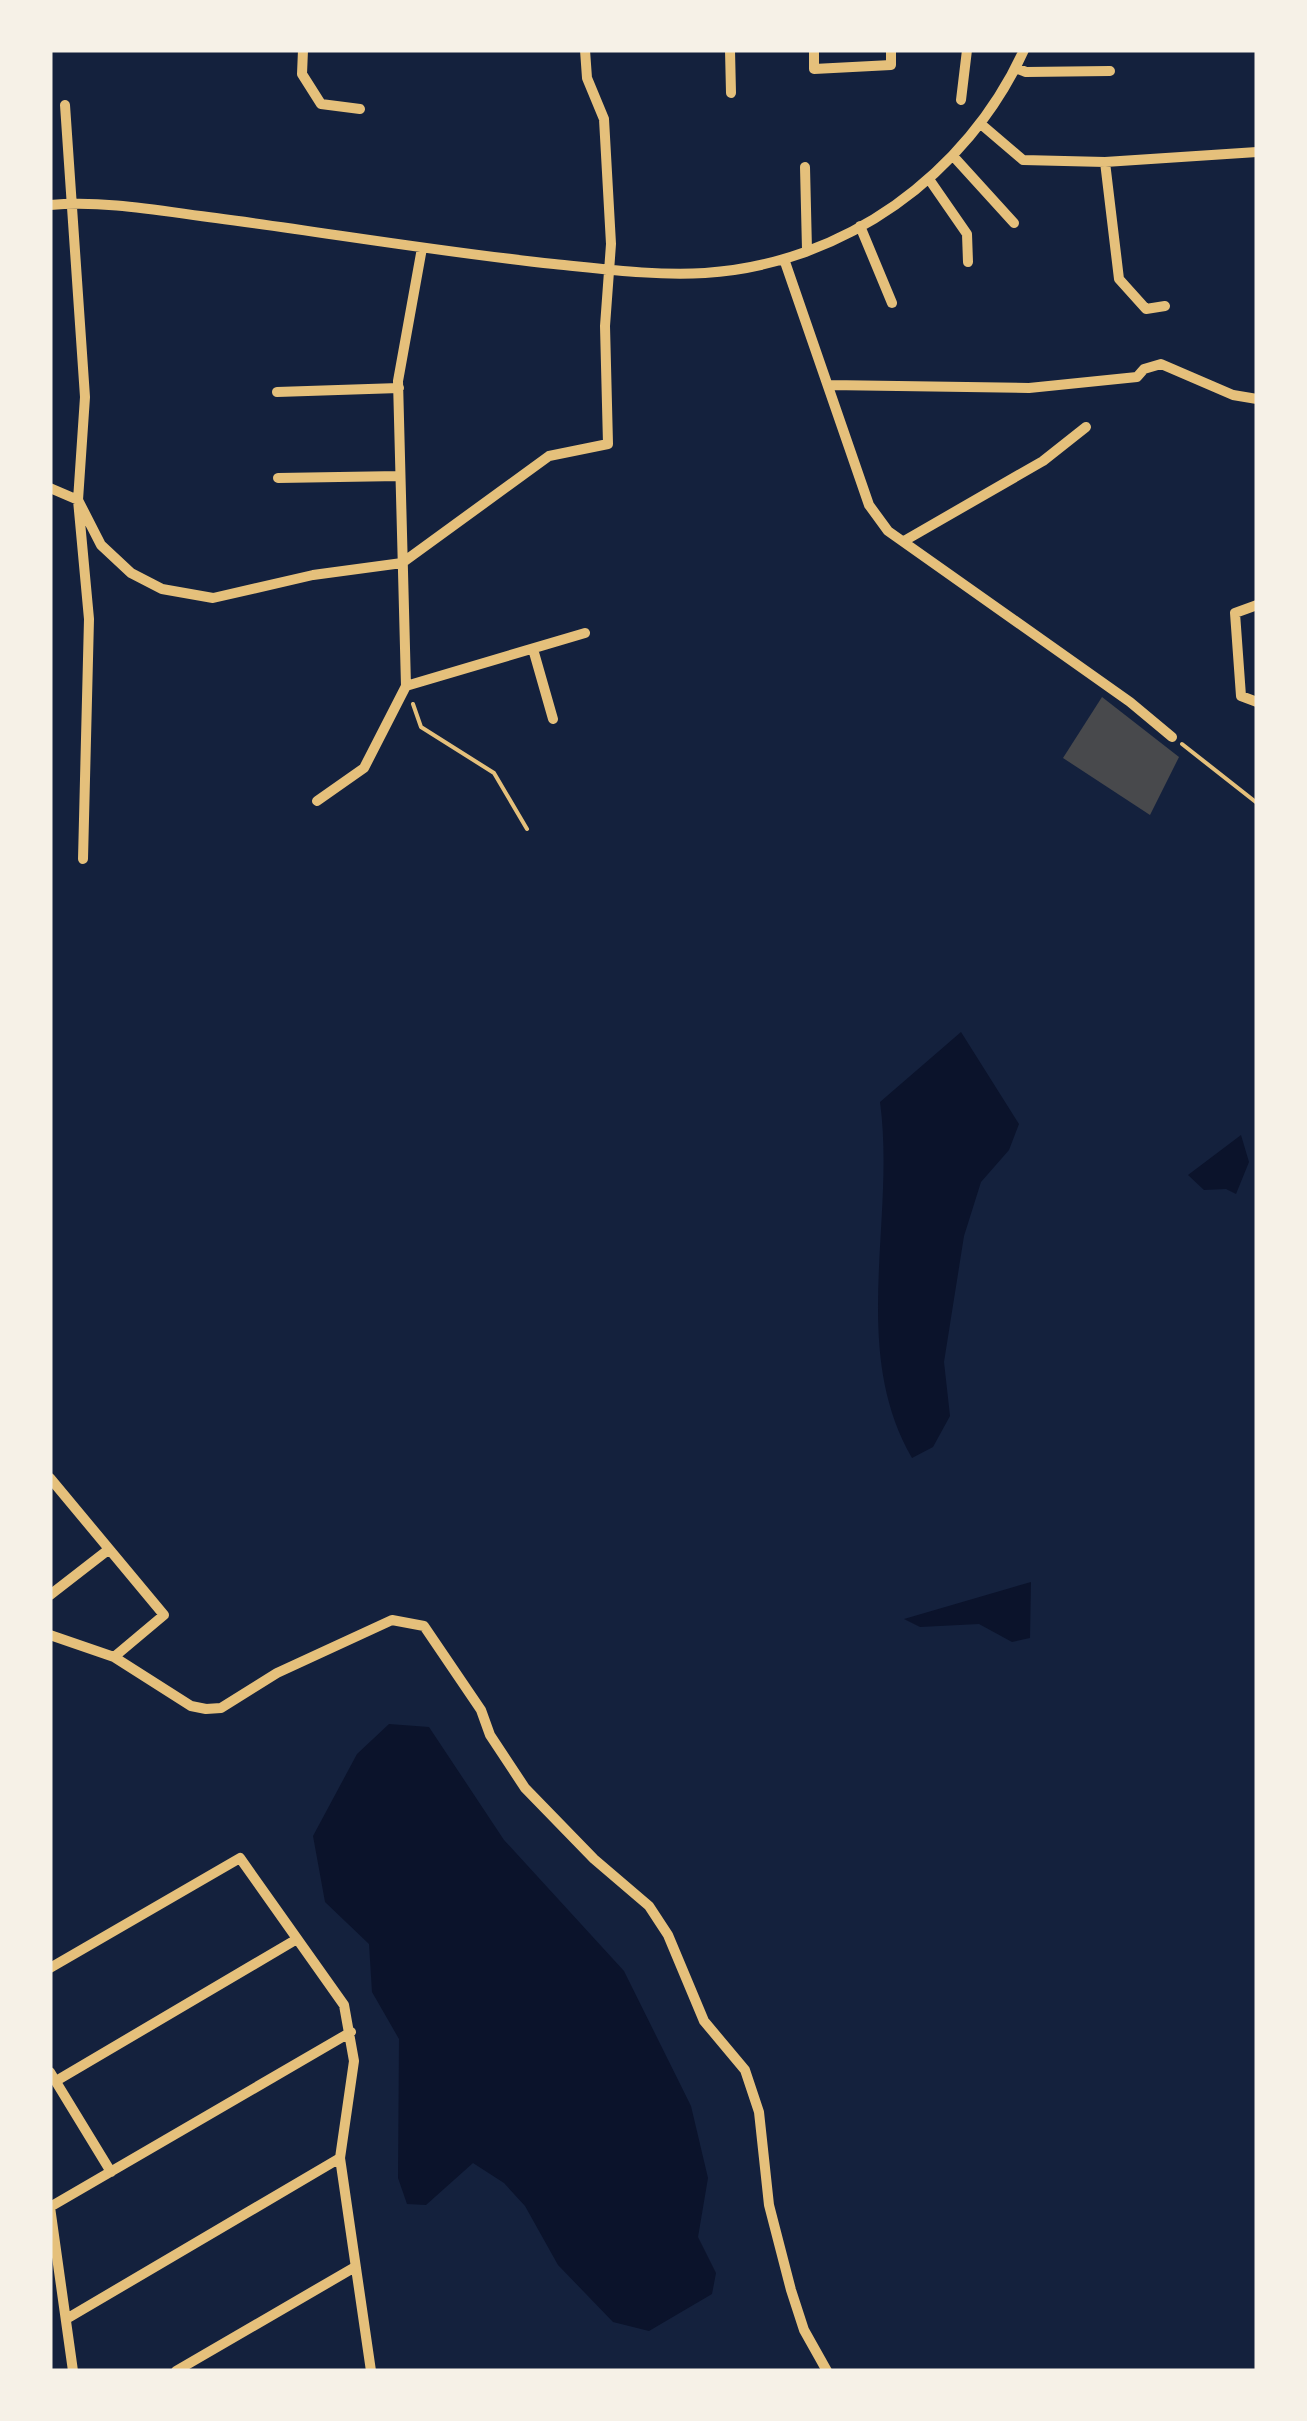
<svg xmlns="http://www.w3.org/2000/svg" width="1307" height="2421" font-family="Lora,serif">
<rect width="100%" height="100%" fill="#14213d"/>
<path fill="#0b132b" d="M 961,1032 L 1019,1124 L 1009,1150 L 981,1182 L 964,1236 L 944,1362 L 950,1416 L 933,1447 L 912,1458 C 849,1349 896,1220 880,1102 Z
M 1241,1135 L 1249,1162 L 1236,1194 L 1226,1189 L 1204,1190 L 1188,1175 Z
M 1031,1582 L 1030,1638 L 1012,1642 L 979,1624 L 920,1627 L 904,1619 Z
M 389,1724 L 429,1727 L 504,1840 L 624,1971 L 691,2106 L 708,2178 L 698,2237 L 716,2273 L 712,2294 L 649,2331 L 613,2322 L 558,2265 L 525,2206 L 504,2183 L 473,2163 L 426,2205 L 407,2204 L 398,2178 L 399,2039 L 372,1992 L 369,1944 L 325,1902 L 313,1836 L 357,1754 Z"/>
<path fill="#48494c" d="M 1102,697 L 1179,757 L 1150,815 L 1063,758 Z"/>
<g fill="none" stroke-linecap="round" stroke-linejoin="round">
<path stroke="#e5c07b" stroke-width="4" d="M 413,704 L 421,727 L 494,773 L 527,829
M 1182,744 L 1257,803"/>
<path stroke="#e5c07b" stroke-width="10" d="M 303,50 L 302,74 L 321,104 L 360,109
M 730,50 L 731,93
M 814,50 L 814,69 L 891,65 L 891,50
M 1016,68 L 1026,72 L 1110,71
M 961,100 L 967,50
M 65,105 L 85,397 L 78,500 L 89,619 L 83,859
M 982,125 L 1023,160 L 1105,162 L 1257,152
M 954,157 L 1014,223
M 1105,162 L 1119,279 L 1146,309 L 1165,306
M 805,167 L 807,250
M 931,182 L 967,234 L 968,262
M 50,205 C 105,200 161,211 216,218 C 329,233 441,252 554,264 C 604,269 655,276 705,273 C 844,264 967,175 1024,50
M 860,226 L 892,303
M 784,259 L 869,505 L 888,531 L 1130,702 L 1172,737
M 829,385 L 1029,388 L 1137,377 L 1144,369 L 1161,364 L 1233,395 L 1257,399
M 277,392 L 399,388
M 278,478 L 400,476
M 50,488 L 78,500 L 101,545 L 131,573 L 162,589 L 213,598 L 313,575 L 402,563 L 549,456 L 608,444 L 605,326 L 611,244 L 604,119 L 587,78 L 585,50
M 904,541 L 1043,461 L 1086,427
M 1257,605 L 1235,613 L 1241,696 L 1257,702
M 533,649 L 553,719
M 406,686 L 398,381 L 422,248
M 317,801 L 364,768 L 406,686 L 585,633
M 50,1478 L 164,1615 L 114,1657
M 50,1595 L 108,1550
M 50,1635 L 114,1657 L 191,1706 L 206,1709 L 221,1708 L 277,1673 L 392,1620 L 424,1626 L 481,1710 L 490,1735 L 525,1788 L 594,1859 L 649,1906 L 668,1935 L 704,2021 L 745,2070 L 759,2112 L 769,2205 L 791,2290 L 804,2330 L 827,2371
M 50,1968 L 240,1858 L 344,2005 L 354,2061 L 340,2158 L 371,2371
M 50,2072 L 111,2172
M 56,2081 L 297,1939
M 50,2207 L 351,2032
M 50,2207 L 73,2371
M 68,2318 L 340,2158
M 176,2371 L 355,2267"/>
</g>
<rect width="1307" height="2421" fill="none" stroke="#f6f1e7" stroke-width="105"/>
</svg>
